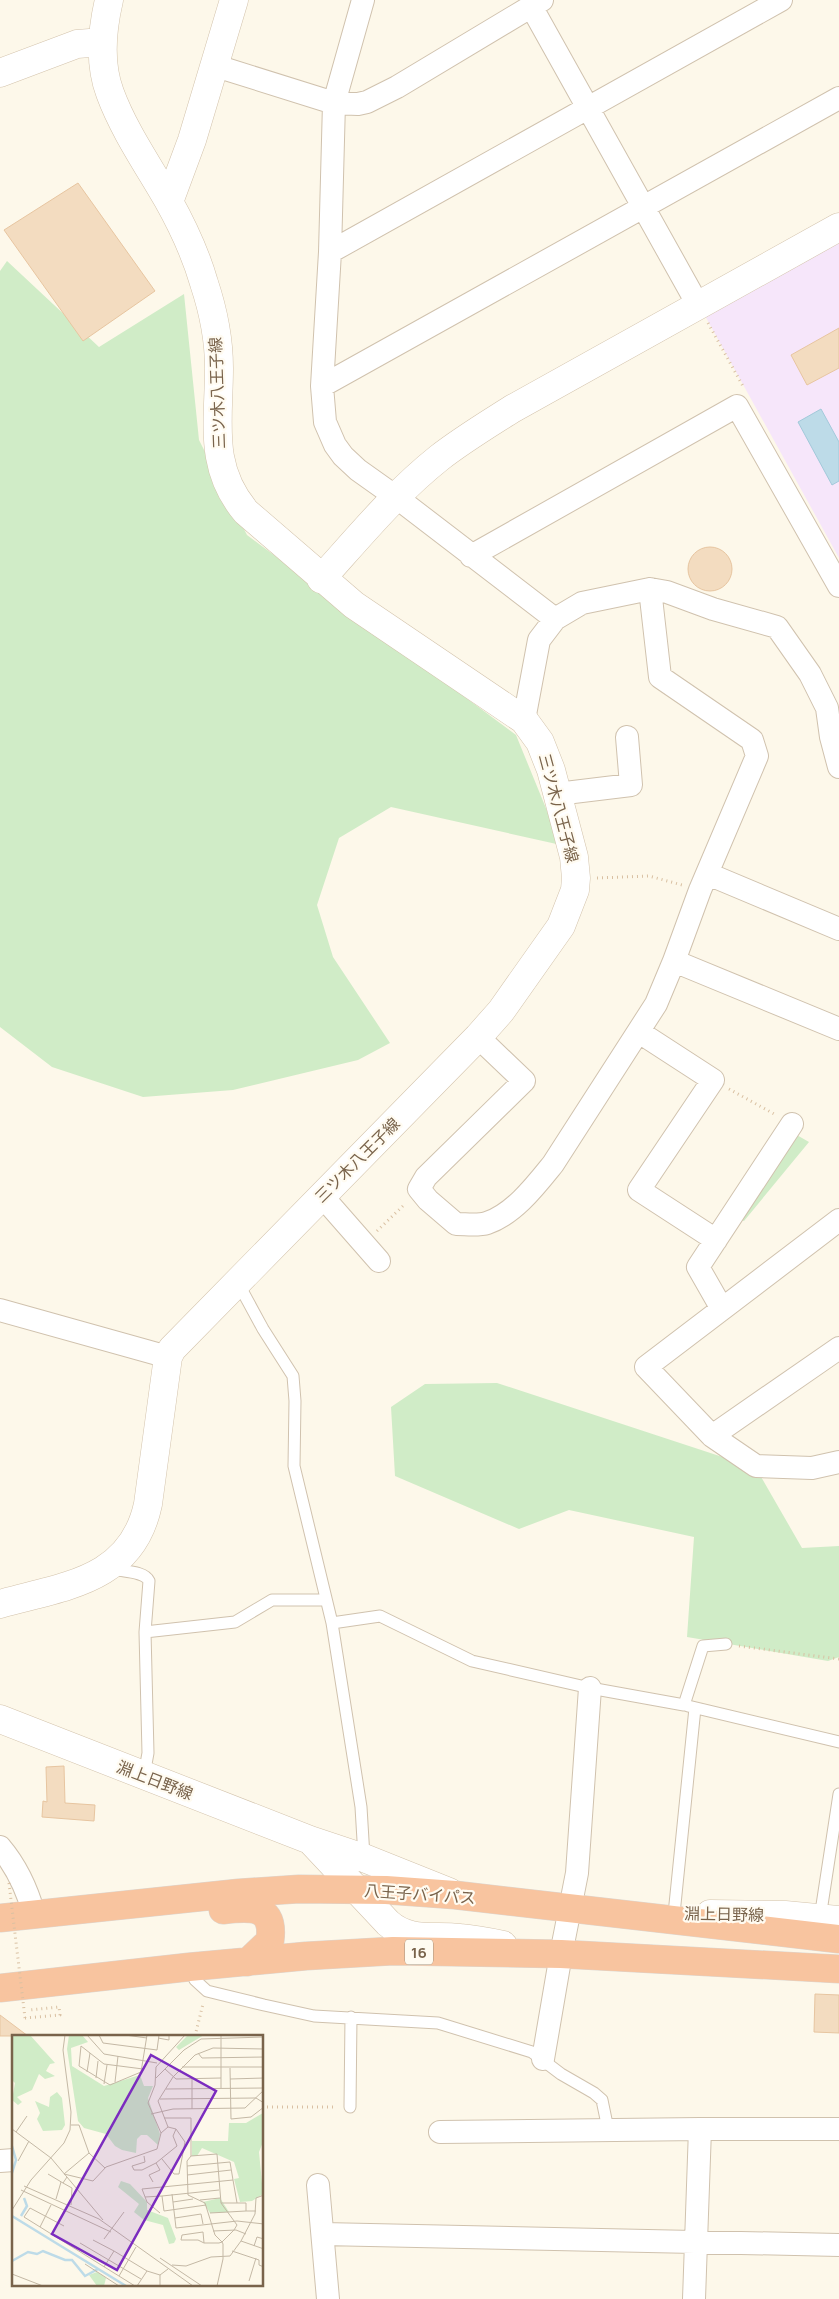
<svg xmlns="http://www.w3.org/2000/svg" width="839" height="2299" font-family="Manrope,'Noto Sans JP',sans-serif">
<rect width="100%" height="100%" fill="#fdf8ea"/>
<path fill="#f6e6fa" d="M 839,239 L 839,558 L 704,314 Z"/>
<path fill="#d0ecc7" d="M 7,261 L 99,347 L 184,294 L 199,440 L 247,535 L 516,735 L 561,845 L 391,807 L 339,838 L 317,905 L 333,957 L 390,1043 L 358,1060 L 233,1090 L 143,1097 L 52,1067 L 0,1027 L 0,271 Z
M 788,1130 L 809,1142 L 744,1221 L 732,1216 Z
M 497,1383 L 756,1468 L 802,1548 L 839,1546 L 839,1657 L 828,1661 L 687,1637 L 694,1537 L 569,1510 L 519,1529 L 395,1476 L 391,1407 L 425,1384 Z"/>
<path fill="#bddbe8" stroke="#a2c9da" d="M 821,409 L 839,442 L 839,481 L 832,485 L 798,422 Z"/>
<path fill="#f3dcc0" stroke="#e7c5a0" d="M 78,183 L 155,291 L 83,341 L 4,230 Z
M 839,328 L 839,368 L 807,385 L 791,355 Z
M688 569a22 22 0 1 1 44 0a22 22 0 1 1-44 0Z
M 64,1766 L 65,1803 L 95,1805 L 94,1821 L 42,1817 L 43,1801 L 47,1802 L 46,1767 Z
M 815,1994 L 839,1995 L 839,2033 L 814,2032 Z
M 0,2015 L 28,2036 L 0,2036 Z"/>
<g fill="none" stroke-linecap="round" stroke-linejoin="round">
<defs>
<path id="lane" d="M 238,1283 L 263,1329 L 293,1376 L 295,1401 L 294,1466 L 332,1623 L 361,1807 L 364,1857
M 109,1568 C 120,1572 144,1570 149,1581 L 145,1632 L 148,1753 L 144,1775
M 332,1623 L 380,1616 L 472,1661 L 590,1688 L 684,1705 L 703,1646 L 726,1644
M 145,1632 L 235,1622 L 272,1600 L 326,1600
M 688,1706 L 839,1742
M 674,1914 L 695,1708
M 820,1918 L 839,1794
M 189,1967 L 195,1980 L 207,1991 L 264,2005 L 314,2016 L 438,2023 L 532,2052 L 561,2074 L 594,2093 L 602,2100 L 608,2129
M 350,2107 L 351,2017"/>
<path id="street" d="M 363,0 L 334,103 L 330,252 L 322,386 L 325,422 L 335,445 L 343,456 L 358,470 L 396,497 L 555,619
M 531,6 L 698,305
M 216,66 L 334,103 L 358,104 L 367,102 L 397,87 L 542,0
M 330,252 L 781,0
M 322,386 L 839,98
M 471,556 L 737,406 L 839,586
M 524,720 L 539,640 L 555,619 L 582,603 L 650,589 L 667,592 L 713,609 L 777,627 L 810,674 L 827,708 L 831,737 L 839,767
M 557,794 L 631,785 L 627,737
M 708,874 L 839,929
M 674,961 L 839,1029
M 639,1032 L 713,1080 L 639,1190 L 716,1240
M 478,1037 L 524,1081 L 426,1177 L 419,1189 L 428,1200 L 456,1224 C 466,1224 478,1226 487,1223 C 514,1214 536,1185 553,1164 L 656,1004 L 674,961 L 700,890 L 757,756 L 752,740 L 660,677 L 650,589
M 322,1196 L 379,1261
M 839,1220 L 646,1367 L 712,1436 L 756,1466 L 812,1468 L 839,1462
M 722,1309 L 698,1267 L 792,1124
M 0,1310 L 168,1357
M 712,1436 L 839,1348
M 0,1847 C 17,1867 27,1889 34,1914
M 543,2059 L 561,1954 L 577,1873 L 590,1688
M 440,2132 L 700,2129
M 0,2161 L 14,2160
M 318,2185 L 328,2299
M 323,2234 L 839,2245
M 694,2299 L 700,2129 L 839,2129"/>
<path id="secondary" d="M 0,73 L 77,44 L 90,43 L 102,47
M 169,202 L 192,140 L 234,0
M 321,579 C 359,537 395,493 439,458 C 462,440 487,425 512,409 L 839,227
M 0,1604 C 64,1586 132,1581 148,1504 L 168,1357 L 172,1349 L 478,1037 L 501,1011 L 561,926 L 575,890 L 576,878 L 574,857 L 551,770 L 540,742 L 524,720 L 354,605 L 246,512 C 208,467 219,422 219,368 C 219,340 213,310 204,283 C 196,255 182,225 168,200 C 148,165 124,131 110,93 C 99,64 102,30 109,0
M 0,1719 L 310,1840 L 364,1858 L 449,1892
M 313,1843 L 388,1923 C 409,1942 433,1935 460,1938 C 474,1939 489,1942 503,1945
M 710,1914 L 785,1915 L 839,1920"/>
<path id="highway" d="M 223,1910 C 249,1907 275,1904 270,1941 L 248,1962
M 0,1918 L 239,1893 L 299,1889 L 386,1890 L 455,1895 L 839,1939
M 0,1988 L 189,1967 L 306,1956 L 393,1951 L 561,1954 L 839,1969"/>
</defs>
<use href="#lane" stroke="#d0c2ae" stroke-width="13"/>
<use href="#street" stroke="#d0c2ae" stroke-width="24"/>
<use href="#secondary" stroke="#d3c3ac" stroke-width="29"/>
<use href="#highway" stroke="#dcd6d0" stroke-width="29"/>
<path stroke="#d9c0a2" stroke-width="3" stroke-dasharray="1 4" stroke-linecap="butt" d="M 708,323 L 744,388
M 597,878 L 649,876 L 682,885
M 729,1089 L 776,1115
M 377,1231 L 405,1204
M 739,1646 L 839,1659
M 25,2018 L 60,2015 L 59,2007 L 29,2010
M 195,2036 L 203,2004
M 262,2107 L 337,2107"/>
<use href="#lane" stroke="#fff" stroke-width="11"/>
<use href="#street" stroke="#fff" stroke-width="22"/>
<use href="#secondary" stroke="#fff" stroke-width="28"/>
<use href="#highway" stroke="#f8c49f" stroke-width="28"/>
<path stroke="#d9c0a2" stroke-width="3" stroke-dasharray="1 4" stroke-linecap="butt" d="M 9,1883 L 25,2018"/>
</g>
<g text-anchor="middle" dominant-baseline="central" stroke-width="4.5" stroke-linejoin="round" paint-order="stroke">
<rect fill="#fffbf1" stroke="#a1917d" stroke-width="1" x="405" y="1939.5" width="28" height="25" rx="4"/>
<g font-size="15" font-weight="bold" fill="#79634b">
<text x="419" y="1952">16</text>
</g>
<g font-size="16" fill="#79634b" stroke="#fffbf1">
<text transform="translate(217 393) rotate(-92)">三ツ木八王子線</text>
<text transform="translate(559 808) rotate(75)">三ツ木八王子線</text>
<text transform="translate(357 1160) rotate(-45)">三ツ木八王子線</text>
<text transform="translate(155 1780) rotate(21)">淵上日野線</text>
<text transform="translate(420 1894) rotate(4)">八王子バイパス</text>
<text transform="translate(724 1914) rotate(1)">淵上日野線</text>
</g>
</g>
<g transform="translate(12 2035)">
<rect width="251" height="251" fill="#fdf8ea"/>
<path d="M 0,0 L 18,0 L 43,28 L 38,29 L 34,36 L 43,41 L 33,44 L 27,39 L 20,55 L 5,62 L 10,67 L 6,70 L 0,65 L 3,48 L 0,45 ZM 70,0 L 76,7 L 59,13 L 60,31 L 92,51 L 128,40 L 132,51 L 141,51 L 136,63 L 148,99 L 146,110 L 135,100 L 129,100 L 125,104 L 124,118 L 110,115 L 103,111 L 94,99 L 72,93 L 66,86 L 55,14 L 57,0 ZM 176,0 L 192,0 L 167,15 L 164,12 ZM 45,57 L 50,63 L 53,90 L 50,95 L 31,96 L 25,84 L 28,78 L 23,66 L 37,72 L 38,62 ZM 251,78 L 251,107 L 247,117 L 251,159 L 240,166 L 228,167 L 222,144 L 227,143 L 222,127 L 190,113 L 185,121 L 180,121 L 180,106 L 216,106 L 217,88 L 234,88 ZM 109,146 L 118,149 L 135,167 L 135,175 L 156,183 L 164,204 L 162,208 L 157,209 L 151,190 L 132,185 L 122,177 L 127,169 L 106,152 ZM 208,163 L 217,177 L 198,178 L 191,167 ZM 85,237 L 94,243 L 92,251 L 85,251 L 77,240 Z" fill="#d0ecc7"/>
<path fill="none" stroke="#bddbe8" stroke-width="2.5" d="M 0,111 L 4,125 L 0,138M 0,181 L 114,251M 9,181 L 15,171 L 12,163M 0,226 L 16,217 L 25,219 L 31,216 L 53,225 L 60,225 L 73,241 L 86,234"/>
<path fill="none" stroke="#c4b8a5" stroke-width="1" d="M 75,0 L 92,19 L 145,28M 87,0 L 91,8 L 145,15 L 147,0M 113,0 L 135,3M 209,1 L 209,53M 146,3 L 157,5 L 157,0M 69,11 L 67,31 L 98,50 L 129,37 L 135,0M 69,11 L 92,29 L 131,34M 186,18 L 190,23 L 252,22M 170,32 L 252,32M 218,33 L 219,84 L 239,82 L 252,72M 153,34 L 164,44 L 209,43M 75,37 L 78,18M 84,43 L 86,26M 144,43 L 172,15 L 189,4 L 252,2M 180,43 L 180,74M 218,44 L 252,43M 103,47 L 106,21M 92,49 L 95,30M 154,54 L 252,53M 148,64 L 244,63 L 252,68M 139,79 L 161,74 L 233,73 L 252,55M 152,83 L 179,83 L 179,121M 59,90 L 67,90 L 77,118M 156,92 L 146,66 L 161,42 L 183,20 L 201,13 L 252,14M 0,94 L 39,123M 4,97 L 15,81M 149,98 L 156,92 L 164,94 L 173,107 L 167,139 L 162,139 L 150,124M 132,121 L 133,127 L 120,131 L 122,135 L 130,135 L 144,128 L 165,111 L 161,101 L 164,94M 39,123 L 91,185M 6,126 L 17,106M 36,139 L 51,148M 52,139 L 77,118 L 93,133M 52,139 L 81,146 L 94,132 L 145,114 L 149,98 L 136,68 L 143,50 L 144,32 L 173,0M 175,140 L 219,135M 55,142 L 51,148 L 60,153 L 59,170M 221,145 L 225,168M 141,147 L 137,140 L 148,135 L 144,128M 12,151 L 87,184 L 181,251M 9,155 L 99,197M 160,159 L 164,193 L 225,186 L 252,189M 150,161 L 207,155M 133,162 L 150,161 L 152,176 L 194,170M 44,164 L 49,147M 188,165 L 208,163M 161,167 L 181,164M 209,168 L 234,168 L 234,176 L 244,176M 0,175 L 19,145 L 52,108 L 58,95 L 59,77 L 51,15 L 53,0M 148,178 L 135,167 L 130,154 L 221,145 L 218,127 L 175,131M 198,178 L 234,176M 163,183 L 189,179 L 191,189M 52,191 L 18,173 L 12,182 L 123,251M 28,192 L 39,170M 201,196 L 224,195 L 234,199M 92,204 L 112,177M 81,205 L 102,216M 229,206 L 243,179 L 244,163 L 252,160M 68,208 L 129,244M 192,208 L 191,197 L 170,200 L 169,205 L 186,205 L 192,208 L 207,208 L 210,207 L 222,195 L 225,190 L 209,168 L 205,119 L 179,121 L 175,126 L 176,160 L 193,168 L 203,200 L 210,207 L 211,209 L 211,224 L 205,251M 242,211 L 245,202 L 252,204M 220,216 L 247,225 L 247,230 L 252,232M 148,223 L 190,251M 73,229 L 107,251M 160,230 L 174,231 L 199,222 L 218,221 L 229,206 L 252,214M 92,232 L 102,216 L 135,236 L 148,240M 0,239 L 31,251M 107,241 L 124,212M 237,246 L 244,223M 125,251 L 135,236M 148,251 L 148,240 L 156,234"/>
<path fill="#7b2cbf" fill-opacity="0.15" stroke="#7b2cbf" stroke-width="2.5" d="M 139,20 L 204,56 L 105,235 L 40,199 Z"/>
<rect width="251" height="251" fill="none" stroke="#79634b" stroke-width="2.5"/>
</g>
</svg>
